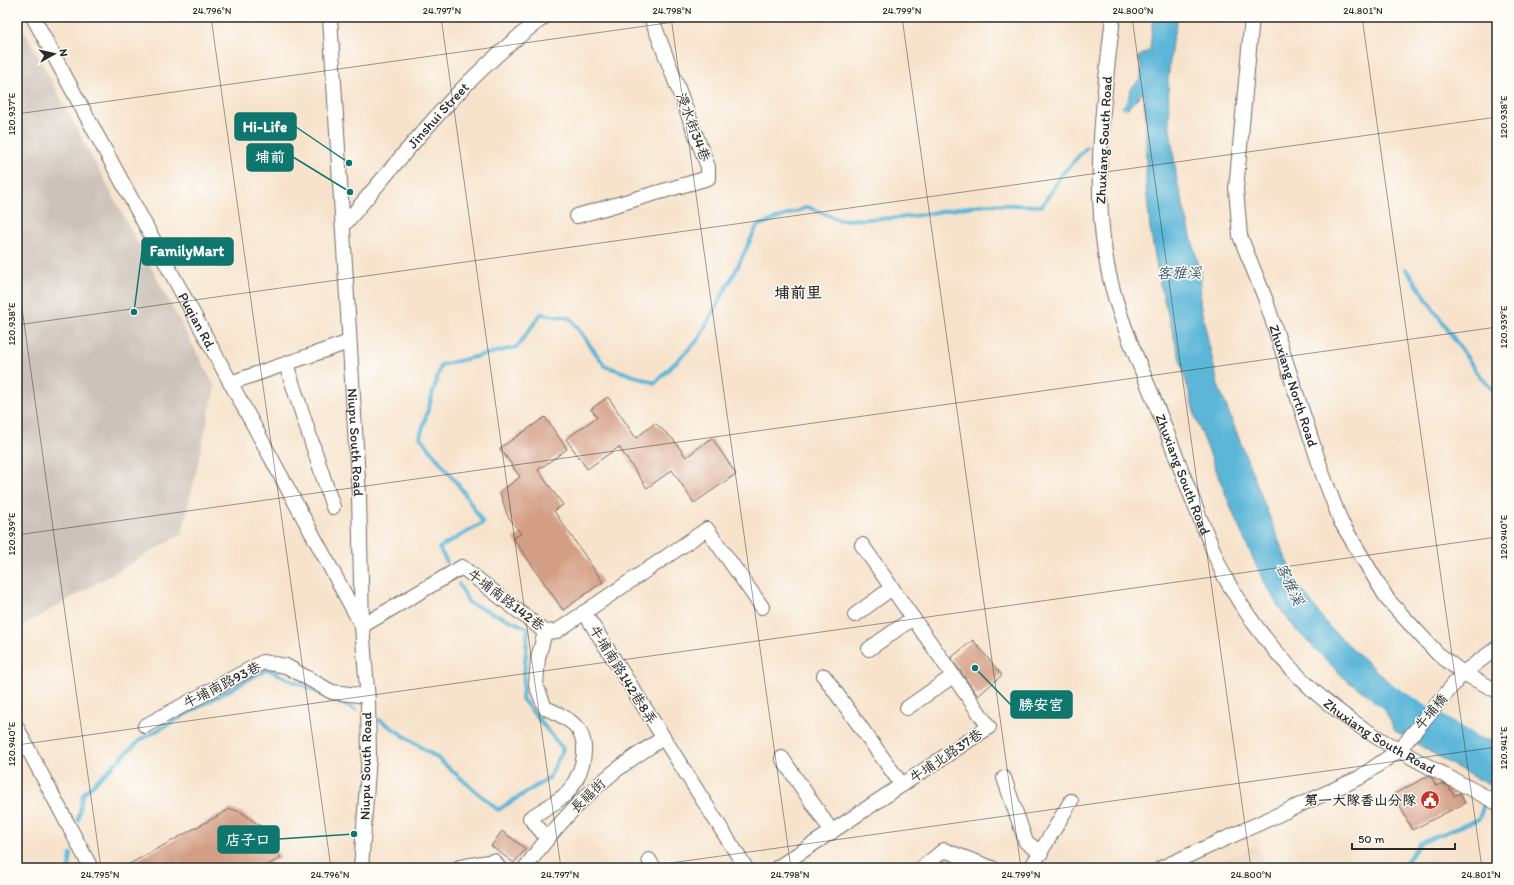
<svg xmlns="http://www.w3.org/2000/svg" width="1514" height="885" font-family="Itim,'LXGW WenKai TC',sans-serif">
<rect width="100%" height="100%" fill="#fdfcf7"/>
<filter id="ink" filterUnits="userSpaceOnUse"><feTurbulence type="fractalNoise" baseFrequency=".025" numOctaves="2"/><feDisplacementMap in="SourceGraphic" scale="8" xChannelSelector="R" yChannelSelector="G"/><feConvolveMatrix kernelMatrix="1 2 1 2 8 2 1 2 1" color-interpolation-filters="sRGB"/></filter>
<filter id="wash" filterUnits="userSpaceOnUse"><feTurbulence type="fractalNoise" baseFrequency=".012" numOctaves="4" result="noise"/><feDisplacementMap in="SourceGraphic" scale="16" xChannelSelector="R" yChannelSelector="G"/><feGaussianBlur stdDeviation="0.9" result="paint"/><feColorMatrix in="noise" values="0 0 0 0 0 0 0 0 0 0 0 0 0 0 0 0 0 1.4 0 .05"/><feComposite in="paint" operator="in"/></filter>
<g filter="url(#wash)">
<rect width="100%" height="100%" fill="#f7e3cc"/>
<path fill="#efd6bc" d="M 1256,845 L 1266,868 L 1208,868 Z"/>
<path fill="#cdc2b9" d="M 17,17 L 215,387 L 182,534 L 17,629 Z"/>
<path fill="#5bb6d8" stroke="#437082" d="M 1153,17 L 1178,17 L 1172,42 L 1168,80 L 1169,121 L 1177,181 L 1201,275 L 1200,304 L 1218,385 L 1293,577 L 1329,627 L 1405,697 L 1412,714 L 1486,740 L 1497,741 L 1497,782 L 1493,786 L 1475,778 L 1395,731 L 1383,705 L 1346,680 L 1297,631 L 1278,606 L 1262,578 L 1237,523 L 1196,419 L 1160,284 L 1150,228 L 1146,187 L 1146,117 L 1143,92 L 1127,109 L 1130,89 L 1141,78 L 1141,65 L 1138,57 L 1150,50 Z"/>
<g fill="none" stroke-linecap="round" stroke-linejoin="round">
<path stroke="#5bb6d8" stroke-width="4" d="M 1124,107 L 1131,100
M 1406,269 L 1479,375 L 1497,395
M 447,562 L 439,548 L 483,523 L 463,491 L 420,437 L 441,365 L 517,347 L 541,314 L 570,318 L 605,366 L 655,383 L 698,340 L 737,268 L 757,226 L 808,207 L 839,220 L 900,218 L 987,204 L 1042,206 L 1062,174 L 1087,147
M 380,720 L 436,757 L 498,810 L 549,778 L 563,749 L 522,699 L 528,628 L 469,603 L 459,584
M 78,820 L 83,794 L 140,740 L 267,669 L 356,710
M 69,868 L 71,854
M 1402,868 L 1420,843 L 1479,819 L 1484,804"/>
<path stroke="#5bb6d8" stroke-width="25" d="M 1382,693 L 1497,763"/>
</g>
<g id="blocks">
<path fill="#d49e84" d="M 608,397 L 636,438 L 655,423 L 673,439 L 686,457 L 712,438 L 736,474 L 694,503 L 672,470 L 647,488 L 619,447 L 587,469 L 566,439 L 597,417 L 591,409 Z
M 545,417 L 567,449 L 538,470 L 563,505 L 554,511 L 603,582 L 563,610 L 513,538 L 521,534 L 507,515 L 500,492 L 520,477 L 500,448 Z
M 973,640 L 1002,675 L 978,696 L 951,658 Z
M 1428,776 L 1432,778 L 1436,786 L 1442,783 L 1449,787 L 1454,796 L 1460,793 L 1465,803 L 1412,830 L 1394,794 Z
M 230,809 L 241,812 L 263,828 L 281,858 L 261,868 L 122,868 Z
M 502,831 L 526,849 L 514,863 L 491,846 Z"/>
</g>
</g>
<g filter="url(#ink)">
<use href="#blocks" fill-opacity="0" stroke="#726b63" stroke-width="1"/>
<g fill="none" stroke-linecap="round" stroke-linejoin="round">
<defs>
<g id="minor">
<path id="s1" d="M 33,17 L 362,626 L 462,567 L 545,632 L 557,631 L 707,529 L 762,607"/>
<path id="s2" d="M 330,17 L 359,496 L 362,626 L 368,701 L 369,756 L 361,868"/>
<path id="s3" d="M 1113,17 C 1104,95 1093,175 1105,253 C 1113,308 1138,359 1158,410 C 1176,454 1191,499 1210,542 C 1215,555 1220,569 1227,581 C 1250,622 1281,661 1315,692 C 1366,738 1437,770 1497,803"/>
<path id="s4" d="M 1252,17 L 1236,189 L 1240,236 L 1265,298 L 1323,475 L 1341,522 L 1388,600 L 1437,653 L 1463,673 L 1497,691"/>
<path d="M 577,216 L 708,178 L 708,167 L 651,17"/>
<path id="s5" d="M 343,226 C 406,152 465,74 544,17"/>
<path d="M 286,364 L 333,507"/>
<path d="M 230,383 L 349,342"/>
<path d="M 584,612 L 746,868"/>
<path d="M 855,615 L 892,588"/>
<path d="M 545,632 L 538,658 L 536,685 L 545,708 C 555,712 574,721 580,732 C 590,752 580,778 566,794 C 556,803 542,810 530,818 L 547,838"/>
<path d="M 869,649 L 913,618"/>
<path d="M 824,676 L 902,785"/>
<path d="M 907,708 L 953,676"/>
<path d="M 145,726 L 263,662 L 286,666 L 332,692 L 367,696"/>
<path d="M 17,728 L 91,868"/>
<path d="M 782,758 L 832,832"/>
<path d="M 1004,778 L 1026,842 L 1041,853"/>
<path d="M 649,860 L 654,868"/>
<path d="M 460,867 L 494,861 L 499,868"/>
<path d="M 525,868 C 549,835 576,803 608,777 C 625,762 645,750 663,738"/>
<path d="M 777,868 L 989,727 L 862,545"/>
<path d="M 922,868 L 944,850 L 992,868"/>
<path d="M 1031,868 L 1071,801"/>
<path d="M 1161,868 L 1359,778 L 1399,750 L 1463,673 L 1497,648"/>
</g>
</defs>
<use href="#minor" stroke="#726b63" stroke-width="16"/>
<use href="#minor" stroke="#fff" stroke-width="14"/>
</g>
</g>
<path fill="none" stroke="#2b2b2b" stroke-width="1" stroke-opacity="0.45" d="M 211,17 L 331,868M 441,17 L 561,868M 671,17 L 791,868M 902,17 L 1021,868M 1132,17 L 1251,868M 1362,17 L 1482,868M 17,114 L 710,17M 17,273 L 101,868M 17,325 L 1497,117M 17,535 L 1497,327M 17,745 L 1497,537M 635,868 L 1497,747"/>
<defs>
<symbol id="civic-disc" viewBox="-11 -11 22 22"><circle r="9.5" fill="#c8321e" stroke="#fdfcf7"/><path d="M-.6-6.5H3V-4.5H.6V-3L4-1V1h2V6H-6V1h2V-1L-.6-3ZM-1.2 2.5V6h2.4V2.5Z" fill="#fff"/></symbol>
</defs>
<g fill-rule="evenodd">
<use href="#civic-disc" x="1419" y="789" width="22" height="22"/>
</g>
<g text-anchor="middle" dominant-baseline="central" stroke-width="3" stroke-linejoin="round" paint-order="stroke">
<g font-size="14" fill="#2b2b2b" stroke="#fdfcf7">
<text stroke="none"><textPath href="#s5" startOffset="146">Jinshui Street</textPath></text>
<text transform="translate(693 127) rotate(69)">浸水街34巷</text>
<text transform="translate(1104 140) rotate(-87)">Zhuxiang South Road</text>
<text stroke="none"><textPath href="#s1" startOffset="346">Puqian Rd.</textPath></text>
<text stroke="none"><textPath href="#s4" startOffset="379">Zhuxiang North Road</textPath></text>
<text stroke="none"><textPath href="#s2" startOffset="426">Niupu South Road</textPath></text>
<text stroke="none"><textPath href="#s3" startOffset="472">Zhuxiang South Road</textPath></text>
<text transform="translate(506 600) rotate(37)">牛埔南路142巷</text>
<text transform="translate(623 675) rotate(58)">牛埔南路142巷8弄</text>
<text transform="translate(222 685) rotate(-27)">牛埔南路93巷</text>
<text transform="translate(1431 712) rotate(-50)">牛埔橋</text>
<text stroke="none"><textPath href="#s3" startOffset="808">Zhuxiang South Road</textPath></text>
<text transform="translate(946 756) rotate(-34)">牛埔北路37巷</text>
<text transform="translate(366 766) rotate(-89)">Niupu South Road</text>
<text transform="translate(588 796) rotate(-44)">長福街</text>
</g>
<g font-size="14" font-weight="bold" fill="#2b2b2b" stroke="#fdfcf7" text-anchor="end">
<text x="1416" y="800">第一大隊香山分隊</text>
</g>
<g font-size="15" font-style="italic" fill="#3c5c68" stroke="#fdfcf7">
<text x="1179" y="273">客雅溪</text>
<text transform="translate(1290 584) rotate(65)">客雅溪</text>
</g>
<g font-size="16" font-weight="bold" fill="#2b2b2b" stroke="#fdfcf7">
<text x="798" y="292">埔前里</text>
</g>
</g>
<path fill="none" stroke="#0f766e" stroke-width="1.5" d="M349 163L296 127M350 192L293 157M134 312L142 251M975 668L1011 705M354 834L279 839"/>
<g fill="#0f766e" stroke="#fdfcf7" stroke-width="1.5">
<circle cx="349" cy="163" r="4"/>
<circle cx="350" cy="192" r="4"/>
<circle cx="134" cy="312" r="4"/>
<circle cx="975" cy="668" r="4"/>
<circle cx="354" cy="834" r="4"/>
</g>
<g fill="#0f766e" stroke="#0f766e" stroke-width="1.5">
<rect x="235" y="113" width="61" height="27" rx="4"/>
<rect x="247" y="144" width="46" height="27" rx="4"/>
<rect x="142" y="238" width="91" height="27" rx="4"/>
<rect x="1011" y="691" width="61" height="27" rx="4"/>
<rect x="218" y="826" width="61" height="27" rx="4"/>
</g>
<g font-size="15" text-anchor="middle" font-weight="bold" fill="#fff">
<text x="265" y="132">Hi-Life</text>
<text x="270" y="162">埔前</text>
<text x="187" y="256">FamilyMart</text>
<text x="1041" y="710">勝安宮</text>
<text x="248" y="845">店子口</text>
</g>
<rect width="1514" height="885" fill="none" stroke="#fdfcf7" stroke-width="44"/>
<g transform="translate(54 54) rotate(82)" stroke="#fdfcf7" stroke-width="3" paint-order="stroke">
<path d="M0-3L7 15L0 10L-7 15Z" fill="#2b2b2b"/>
<text y="-6" font-size="11" font-weight="bold" text-anchor="middle" fill="#2b2b2b">N</text>
</g>
<path d="M1352 843v6h103v-6" fill="none" stroke="#2b2b2b" stroke-width="2"/>
<text x="1358" y="843" font-size="12" fill="#2b2b2b" stroke="#fdfcf7" stroke-width="3" paint-order="stroke">50 m</text>
<rect x="22" y="22" width="1470" height="841" fill="none" stroke="#2b2b2b" stroke-width="1.5"/>
<g font-size="10" text-anchor="middle" fill="#2b2b2b">
<text x="212" y="14">24.796°N</text>
<text x="442" y="14">24.797°N</text>
<text x="672" y="14">24.798°N</text>
<text x="902" y="14">24.799°N</text>
<text x="1133" y="14">24.800°N</text>
<text x="1363" y="14">24.801°N</text>
<text transform="translate(11 114) rotate(-90)" y="4">120.937°E</text>
<text transform="translate(1503 117) rotate(-90)" y="4">120.938°E</text>
<text transform="translate(11 324) rotate(-90)" y="4">120.938°E</text>
<text transform="translate(1503 327) rotate(-90)" y="4">120.939°E</text>
<text transform="translate(11 534) rotate(-90)" y="4">120.939°E</text>
<text transform="translate(1503 537) rotate(-90)" y="4">120.940°E</text>
<text transform="translate(11 744) rotate(-90)" y="4">120.940°E</text>
<text transform="translate(1503 748) rotate(-90)" y="4">120.941°E</text>
<text x="100" y="878">24.795°N</text>
<text x="330" y="878">24.796°N</text>
<text x="560" y="878">24.797°N</text>
<text x="790" y="878">24.798°N</text>
<text x="1021" y="878">24.799°N</text>
<text x="1251" y="878">24.800°N</text>
<text x="1481" y="878">24.801°N</text>
</g>
</svg>
